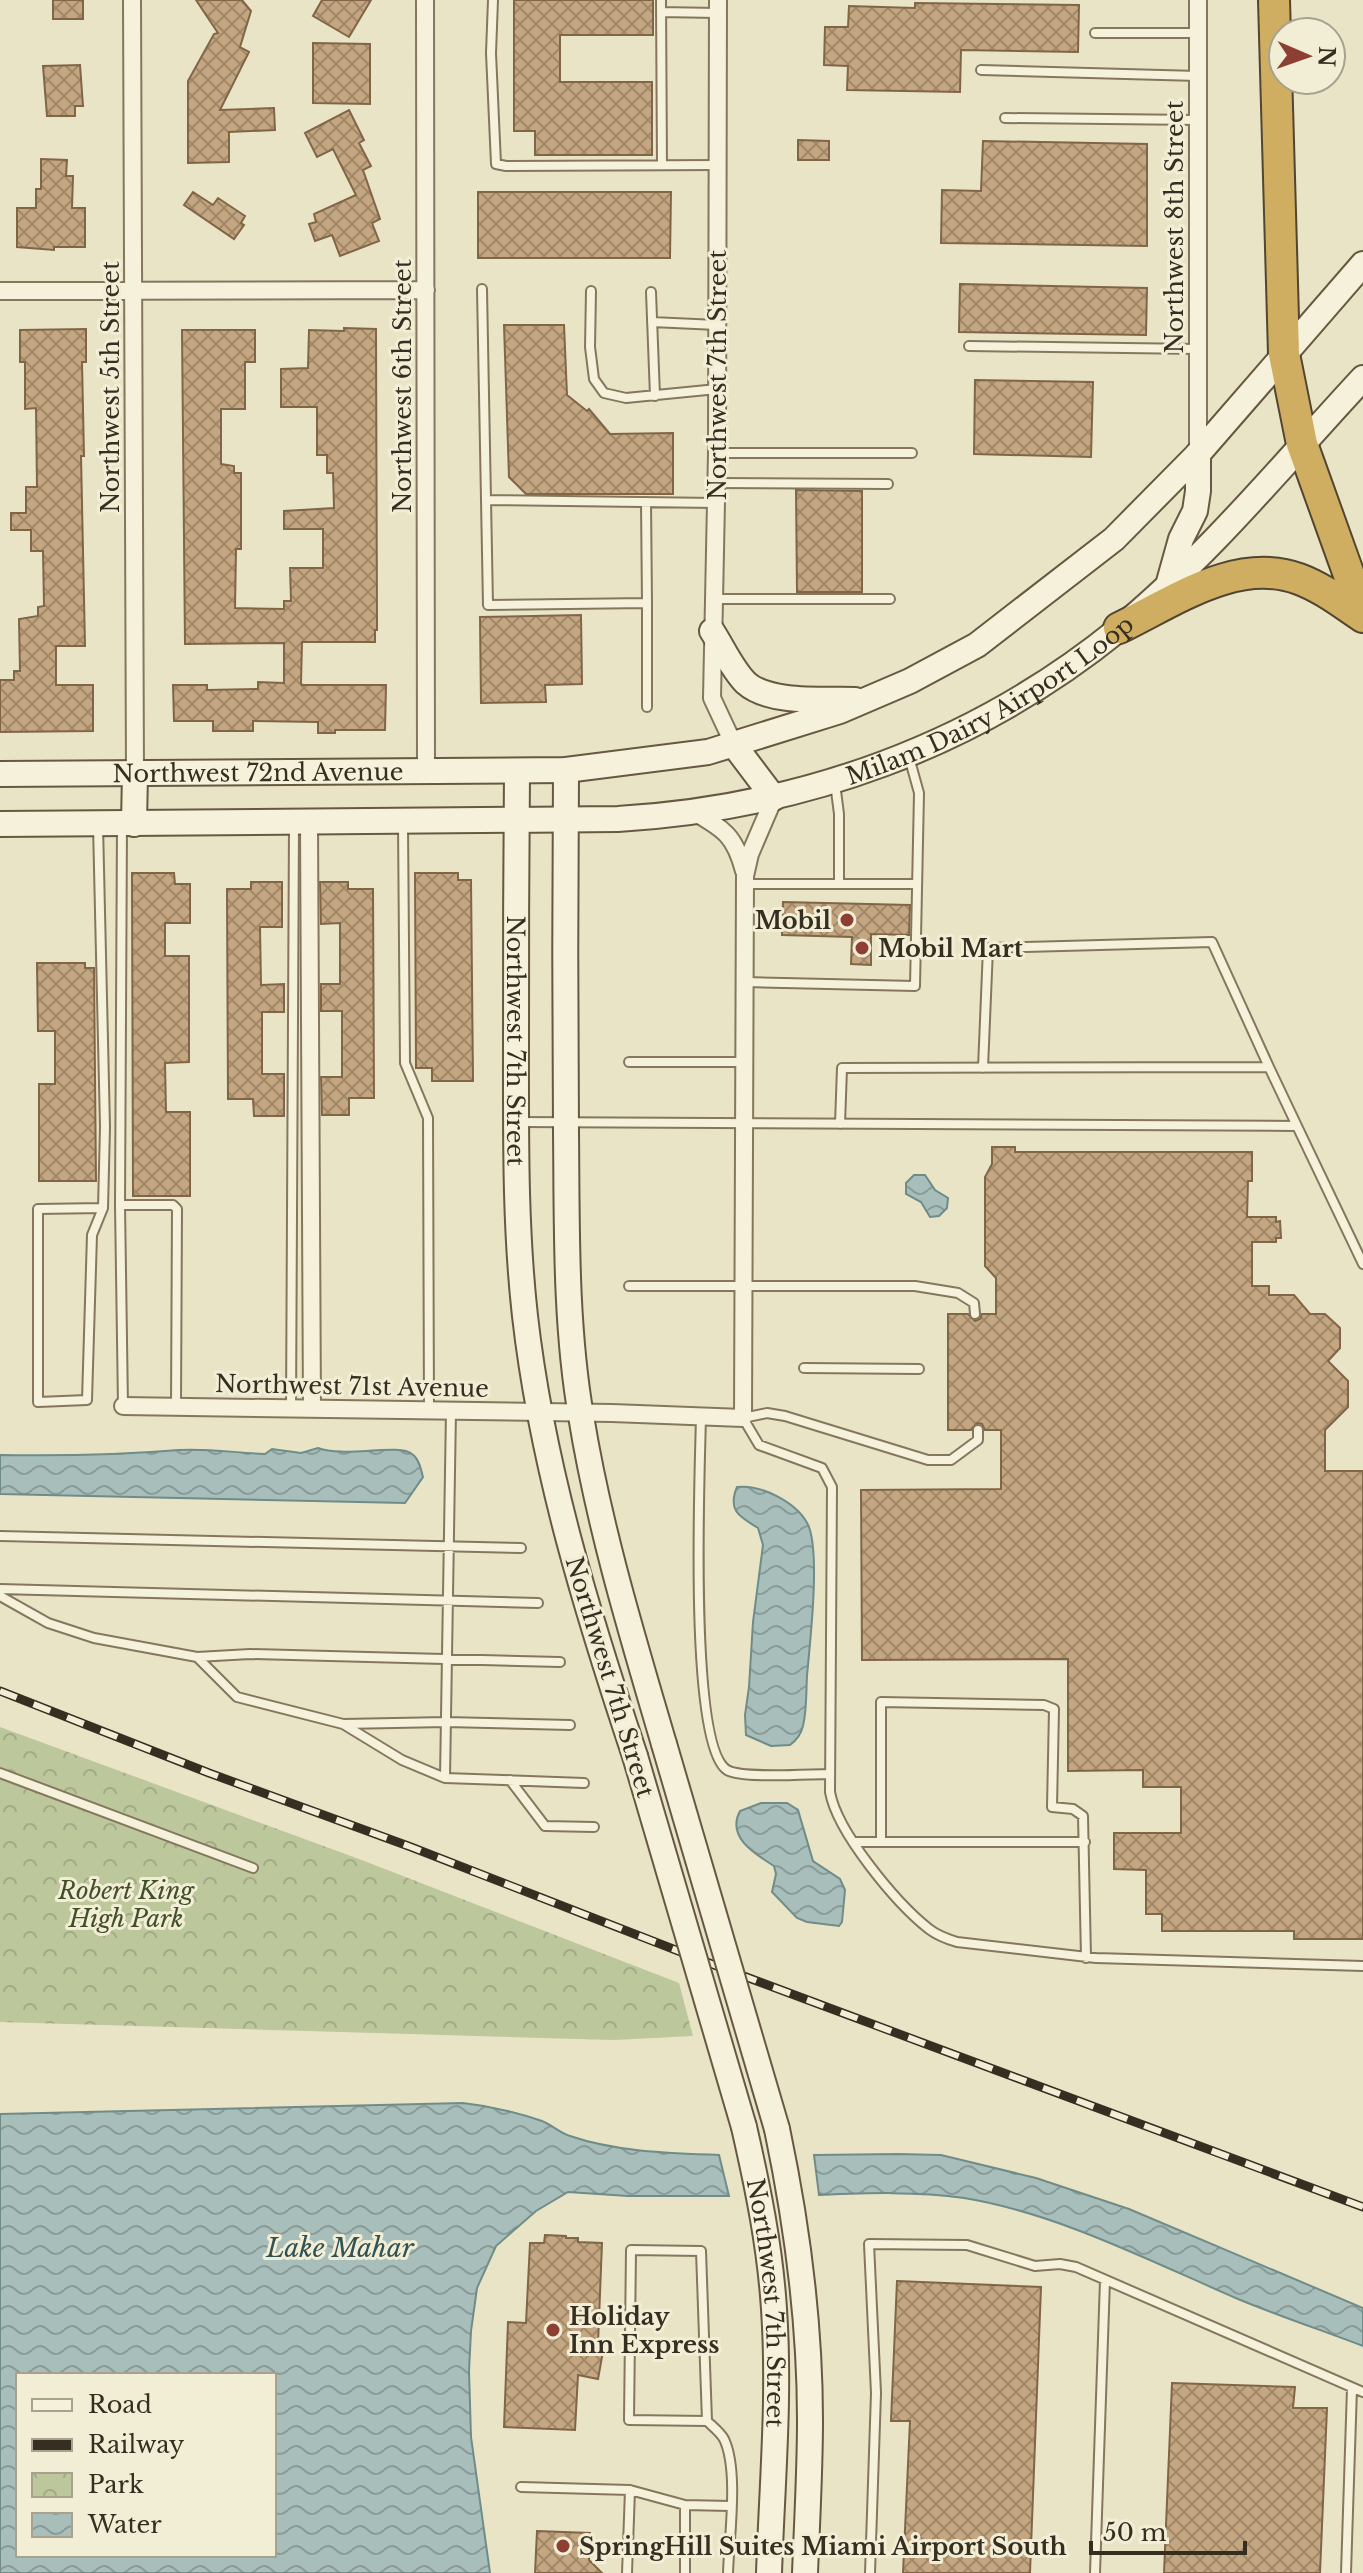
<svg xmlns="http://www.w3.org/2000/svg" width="1363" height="2573" font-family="'Libre Baskerville',serif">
<defs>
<pattern id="park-crowns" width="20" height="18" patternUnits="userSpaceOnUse" patternTransform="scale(2)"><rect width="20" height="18" fill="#bdc79c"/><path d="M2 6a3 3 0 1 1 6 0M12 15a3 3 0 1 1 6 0" fill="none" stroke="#a3ab86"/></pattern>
<pattern id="water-waves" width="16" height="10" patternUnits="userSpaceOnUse" patternTransform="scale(2)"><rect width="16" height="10" fill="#a8bebb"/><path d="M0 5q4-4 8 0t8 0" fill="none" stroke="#8a9b98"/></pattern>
<pattern id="building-cross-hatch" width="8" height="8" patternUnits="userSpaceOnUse" patternTransform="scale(2)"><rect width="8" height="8" fill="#c4a681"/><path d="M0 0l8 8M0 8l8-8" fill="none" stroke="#a08869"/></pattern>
</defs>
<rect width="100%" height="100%" fill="#eae4c7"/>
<path fill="url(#park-crowns)" d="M 0,1727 L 359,1859 L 679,1983 L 693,2036 L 614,2040 L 0,2022 Z"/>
<path fill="url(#water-waves)" stroke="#6f8c88" stroke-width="2" fill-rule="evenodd" d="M 914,1175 L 925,1175 L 935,1190 L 948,1198 L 947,1208 L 939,1216 L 930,1217 L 921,1202 L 906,1194 L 906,1183 Z
M 318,1448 C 344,1458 399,1443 412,1454 C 419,1458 421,1470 423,1477 L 405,1503 L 0,1494 L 0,1455 C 60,1456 119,1455 179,1450 C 206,1448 237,1453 265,1454 L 272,1449 L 301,1453 Z
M 737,1487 C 761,1484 799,1503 809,1527 C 820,1558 810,1641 807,1676 C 806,1693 807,1709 803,1726 C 801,1734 797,1740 790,1745 L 771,1746 L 746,1735 L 745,1715 L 749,1687 L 753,1622 L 763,1545 L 758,1528 C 740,1517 727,1511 737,1487 Z
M 761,1803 L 787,1803 L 798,1810 L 813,1861 L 840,1879 L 845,1890 L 842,1922 L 839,1926 L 807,1922 L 797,1918 L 772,1892 L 776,1874 L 774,1866 C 755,1854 726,1837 740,1811 Z
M 463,2103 C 490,2106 516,2112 542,2121 C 552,2125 560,2133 570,2136 C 617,2152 670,2153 719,2155 L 729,2196 L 628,2196 L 568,2192 L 536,2211 L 496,2246 L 477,2288 L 471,2331 L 469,2371 L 471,2437 L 490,2573 L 0,2573 L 0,2114 ZM 18,2375 L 274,2375 L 274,2555 L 18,2555 Z
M 898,2154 L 941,2155 L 1036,2178 L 1129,2209 L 1363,2308 L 1363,2346 C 1321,2330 1279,2316 1238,2299 C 1152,2262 1057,2213 964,2198 C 916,2191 867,2193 819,2195 L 814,2155 Z"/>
<path fill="url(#building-cross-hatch)" stroke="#816547" stroke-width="2" d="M 53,0 L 83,0 L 83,19 L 53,19 Z
M 196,0 L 242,0 L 251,11 L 240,47 L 249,52 L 220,110 L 274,108 L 275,130 L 229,132 L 229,162 L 188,163 L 188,81 L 214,34 L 218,33 Z
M 322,0 L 371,0 L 349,37 L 313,16 Z
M 514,0 L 653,0 L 653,35 L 560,35 L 560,82 L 652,82 L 652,155 L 535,155 L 535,131 L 514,131 Z
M 915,3 L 1079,5 L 1078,52 L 961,50 L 960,92 L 847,90 L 848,66 L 824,65 L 825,27 L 848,27 L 849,6 L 915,8 Z
M 313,43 L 370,44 L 370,104 L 313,103 Z
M 80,65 L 83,106 L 75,106 L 75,116 L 47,116 L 43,66 Z
M 349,110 L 364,140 L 359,143 L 371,166 L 363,170 L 380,219 L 372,223 L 379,241 L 340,256 L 332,235 L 315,241 L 309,224 L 316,222 L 314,214 L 356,195 L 333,149 L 317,157 L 305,133 Z
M 798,140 L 829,141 L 829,160 L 798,160 Z
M 983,141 L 1147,144 L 1147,246 L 941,243 L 942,190 L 981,191 Z
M 41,159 L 67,160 L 66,176 L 73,176 L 72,208 L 85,208 L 85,247 L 54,247 L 54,250 L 17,247 L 17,208 L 36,208 L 36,189 L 41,189 Z
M 193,192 L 213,205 L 218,198 L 245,216 L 241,223 L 244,225 L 234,239 L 184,205 Z
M 478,192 L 671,192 L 670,258 L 478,258 Z
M 960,284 L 1147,288 L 1146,335 L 959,332 Z
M 504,325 L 564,325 L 567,395 L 587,411 L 589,409 L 610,434 L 673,433 L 673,494 L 526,494 L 509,477 Z
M 344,328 L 376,329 L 377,630 L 375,630 L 375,642 L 302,642 L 301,683 L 302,685 L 386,685 L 385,730 L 335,730 L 335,733 L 318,733 L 318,722 L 253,721 L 253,731 L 213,731 L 213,721 L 174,721 L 173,685 L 207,685 L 207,690 L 258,689 L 258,682 L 284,683 L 284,643 L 185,644 L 182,330 L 255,330 L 255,362 L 245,362 L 245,409 L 221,409 L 221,464 L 234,466 L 234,473 L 241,473 L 241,549 L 236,549 L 235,608 L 284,609 L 284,601 L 291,601 L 290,568 L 323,568 L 323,529 L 284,529 L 284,511 L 334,508 L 333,473 L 327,473 L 327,455 L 317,455 L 317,407 L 281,407 L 281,369 L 308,368 L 309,330 L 344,331 Z
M 86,329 L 86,362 L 82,362 L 84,456 L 81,456 L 85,646 L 56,646 L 56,685 L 93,685 L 93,731 L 0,732 L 0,680 L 14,680 L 14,671 L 20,671 L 19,619 L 38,616 L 38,607 L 44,606 L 43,551 L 31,551 L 31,530 L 11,530 L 11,513 L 26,513 L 26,487 L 37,487 L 36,408 L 25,409 L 25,362 L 20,362 L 20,330 Z
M 975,380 L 1093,382 L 1091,457 L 974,454 Z
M 796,490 L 862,491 L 862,592 L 797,592 Z
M 581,615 L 582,684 L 545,685 L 546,702 L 481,703 L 480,617 Z
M 132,873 L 174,873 L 175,884 L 190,884 L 190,923 L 165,923 L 165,956 L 189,956 L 189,1062 L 165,1063 L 166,1112 L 190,1112 L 190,1196 L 133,1196 Z
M 415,873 L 458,873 L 458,880 L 471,880 L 473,1081 L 432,1081 L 432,1068 L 416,1068 Z
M 251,882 L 282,882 L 282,927 L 260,927 L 261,985 L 284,984 L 284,1012 L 262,1012 L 262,1074 L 284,1074 L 284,1116 L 254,1116 L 253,1099 L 228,1099 L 227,889 L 251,889 Z
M 320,882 L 348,882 L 348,889 L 373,889 L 374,1098 L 349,1098 L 349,1115 L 322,1115 L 321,1077 L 342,1077 L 342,1011 L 321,1011 L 321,984 L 340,984 L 340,923 L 321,924 Z
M 783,902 L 910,905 L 909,935 L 871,934 L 871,965 L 851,964 L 852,937 L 782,935 Z
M 37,963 L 85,963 L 85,968 L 94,968 L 96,1181 L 39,1181 L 39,1084 L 55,1084 L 55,1031 L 38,1031 Z
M 992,1147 L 1015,1147 L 1015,1152 L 1252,1152 L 1252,1181 L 1248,1181 L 1247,1217 L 1276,1217 L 1276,1222 L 1280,1221 L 1281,1238 L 1276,1238 L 1276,1242 L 1252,1242 L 1252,1286 L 1269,1286 L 1269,1295 L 1294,1295 L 1310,1314 L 1325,1314 L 1340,1328 L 1340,1348 L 1328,1361 L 1348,1381 L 1348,1407 L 1325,1430 L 1325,1471 L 1363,1471 L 1363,1939 L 1294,1939 L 1294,1931 L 1162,1931 L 1162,1914 L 1146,1914 L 1146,1870 L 1114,1869 L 1114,1833 L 1181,1833 L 1181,1787 L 1143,1787 L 1143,1770 L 1068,1771 L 1068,1659 L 862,1660 L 861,1490 L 1001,1489 L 1001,1430 L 985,1430 L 982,1424 L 977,1423 L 971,1430 L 948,1430 L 948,1314 L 968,1314 L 975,1321 L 980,1319 L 982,1314 L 996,1314 L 996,1278 L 985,1266 L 985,1177 L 992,1164 Z
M 545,2235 L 566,2236 L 566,2238 L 578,2238 L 578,2242 L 602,2243 L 598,2344 L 604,2346 L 598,2379 L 578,2375 L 575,2430 L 504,2427 L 508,2322 L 526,2323 L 530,2243 L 544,2243 Z
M 897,2281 L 1041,2287 L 1030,2573 L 903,2573 L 910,2421 L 891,2421 Z
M 1172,2383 L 1295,2387 L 1293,2408 L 1327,2408 L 1320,2573 L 1164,2573 Z
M 537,2531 L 590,2533 L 589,2560 L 602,2573 L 535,2573 Z"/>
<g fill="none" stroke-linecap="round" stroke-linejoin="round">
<defs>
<path id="service" d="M 493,0 L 491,53 L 496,164 L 506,166 L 718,165
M 661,0 L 662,165
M 661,12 L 717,13
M 1095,33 L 1198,33
M 981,70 L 1198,76
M 1005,118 L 1198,120
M 482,289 L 486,500 L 716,503
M 591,291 L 590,347 L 594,379 L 604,393 L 626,398 L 717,389
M 651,292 L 655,396
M 652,322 L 717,325
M 969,346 L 1198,349
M 717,453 L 912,453
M 717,483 L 888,484
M 486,500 L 488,605 L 647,603 L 647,707
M 646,502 L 647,603
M 715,599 L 890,599
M 835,783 L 839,814 L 839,884
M 98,825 L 105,1127 L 103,1208 L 92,1235 L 87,1400 L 38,1402 L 38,1209 L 103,1208
M 122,825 L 120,1205 L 123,1406
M 403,825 L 405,1063 L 428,1118 L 429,1410
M 745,884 L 917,884
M 746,982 L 915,986 L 919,793 L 909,757
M 629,1062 L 745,1062
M 983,1068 L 988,948 L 1212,942 L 1269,1067
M 517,1122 L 1297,1126 L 1363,1264
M 840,1124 L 842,1068 L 1269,1067 L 1297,1126
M 120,1205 L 173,1205 L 177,1209 L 176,1406
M 629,1286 L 915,1286 L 958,1293 L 974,1303 L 975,1314
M 804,1368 L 919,1369
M 291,1409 L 294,824
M 701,1416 C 700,1469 688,1745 727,1770 C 742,1779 809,1774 830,1774
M 978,1430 L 978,1440 L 951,1460 L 928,1460 L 785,1416 L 767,1413 L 743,1418 L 759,1445 L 822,1468 L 832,1487 L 830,1792 C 837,1832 896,1903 929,1929 C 938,1936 947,1939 957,1942 L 1096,1958 L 1363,1966
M 0,1536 L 521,1548
M 0,1589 L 538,1603
M 0,1596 L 48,1623 L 94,1638 L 197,1657 L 237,1697 L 343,1724 L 446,1722 L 570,1725
M 197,1657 L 250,1654 L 560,1662
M 343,1724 L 402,1760 L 445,1778 L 584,1783
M 0,1773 L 253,1868
M 445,1778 L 451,1411
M 510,1780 L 545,1826 L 594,1827
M 853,1842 L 1085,1842
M 881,1842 L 881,1702 L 1044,1705 L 1054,1709 L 1052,1807 L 1073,1809 L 1083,1816 L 1086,1958
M 707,2421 L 629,2420 L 631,2250 L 701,2251 L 707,2421 C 712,2426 720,2432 724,2439 C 739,2470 729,2538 728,2573
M 521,2487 L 630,2490 L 685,2505 L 730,2506
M 627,2573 L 630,2490
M 685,2573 L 685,2505
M 870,2573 L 876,2393 L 869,2244 L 967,2245 L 1035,2266 L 1060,2264 L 1076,2267 L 1363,2392
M 1095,2573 L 1105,2280
M 1346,2573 L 1352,2388"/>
<path id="minor" d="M 132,0 L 135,773
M 425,0 L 426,771
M 718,0 L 717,453 L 712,698 L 734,745
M 1198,0 L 1198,454
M 0,291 L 426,290
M 694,812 C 724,829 735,836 744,871
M 309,823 L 312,1409
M 123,1406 L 612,1413 L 743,1418 L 745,876 L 750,854 L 774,798"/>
<g id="secondary">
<path d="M 1169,582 L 1181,539 L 1195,511 L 1198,491 L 1198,454"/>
<path d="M 712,631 C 723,648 732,669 746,683 C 769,704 825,699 855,700"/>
<path d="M 734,745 L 774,798"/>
<path d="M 566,770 C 565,891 565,1011 566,1132 C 567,1226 565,1323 581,1416 C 599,1527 632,1635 664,1744"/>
<path id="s1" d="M 517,771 C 516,864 516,956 516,1049 C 516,1138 515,1227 525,1316 C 542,1466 587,1612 635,1756"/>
<path id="s2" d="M 0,774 L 566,770 L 708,752 L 840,711 L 910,681 L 977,645 L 1114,539 L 1198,454 L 1363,264"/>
<path id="s3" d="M 0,824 L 618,819 C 802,808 975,746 1119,629 C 1209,555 1284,463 1363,378"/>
<path d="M 134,824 L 135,773"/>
<path id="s4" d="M 744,2127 C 758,2188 770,2247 774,2309 C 780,2397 772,2485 769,2573"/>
<path d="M 777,2129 C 797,2224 810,2322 810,2420 C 810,2471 807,2522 805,2573"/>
</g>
<path id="motorway" d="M 1274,0 L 1284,354 L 1302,444 L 1363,614
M 1119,628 C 1173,602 1237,556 1299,579 C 1323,588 1342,603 1363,617"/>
</defs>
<use href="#service" stroke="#84775e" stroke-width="12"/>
<use href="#minor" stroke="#84775e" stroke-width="20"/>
<use href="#secondary" stroke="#665841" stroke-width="28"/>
<use href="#motorway" stroke="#524532" stroke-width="34"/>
<use href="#service" stroke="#f5f1da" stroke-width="8"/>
<use href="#minor" stroke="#f5f1da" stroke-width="16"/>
<use href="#secondary" stroke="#f5f1da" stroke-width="24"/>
<use href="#motorway" stroke="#d0ae61" stroke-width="30"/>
<defs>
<path id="rail" d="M 0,1691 L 209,1773 L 411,1847 L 722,1968 L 1363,2207"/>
</defs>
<use href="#rail" stroke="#362e21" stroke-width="9"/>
<use href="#rail" stroke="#f2eed6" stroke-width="6" stroke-dasharray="18" stroke-linecap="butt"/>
<defs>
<path id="secondary-bridge" d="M 664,1744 L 777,2129
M 635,1756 L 744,2127"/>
</defs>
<use href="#secondary-bridge" stroke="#665841" stroke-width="28" stroke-linecap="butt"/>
<use href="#secondary-bridge" stroke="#f5f1da" stroke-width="24"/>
</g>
<g fill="#8d3f34" stroke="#f2eed6" stroke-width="3">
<circle cx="847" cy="920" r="8"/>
<circle cx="862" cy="948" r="8"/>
<circle cx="553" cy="2330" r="8"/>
<circle cx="563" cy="2546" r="8"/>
</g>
<g text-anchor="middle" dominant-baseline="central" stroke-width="6" stroke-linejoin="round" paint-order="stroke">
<g font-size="24" fill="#362e21" stroke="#f2eed6">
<text transform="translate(1174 227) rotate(-90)">Northwest 8th Street</text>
<text transform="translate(717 375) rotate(-90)">Northwest 7th Street</text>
<text transform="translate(402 386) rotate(-90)">Northwest 6th Street</text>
<text transform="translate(110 387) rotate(-90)">Northwest 5th Street</text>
<text stroke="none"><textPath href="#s3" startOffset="1014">Milam Dairy Airport Loop</textPath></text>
<text stroke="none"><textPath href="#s2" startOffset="258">Northwest 72nd Avenue</textPath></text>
<text stroke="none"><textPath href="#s1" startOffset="270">Northwest 7th Street</textPath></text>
<text transform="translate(352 1386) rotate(1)">Northwest 71st Avenue</text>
<text transform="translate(610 1677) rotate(73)">Northwest 7th Street</text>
<text stroke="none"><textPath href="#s4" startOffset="178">Northwest 7th Street</textPath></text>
</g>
<g font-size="24" font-weight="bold" fill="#362e21" stroke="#f2eed6" text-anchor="start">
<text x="831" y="920" text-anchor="end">Mobil</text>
<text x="878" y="948">Mobil Mart</text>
<text x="569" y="2316">Holiday<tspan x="569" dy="28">Inn Express</tspan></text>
<text x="579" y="2546">SpringHill Suites Miami Airport South</text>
</g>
<g font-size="24" font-style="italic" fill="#415029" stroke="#f2eed6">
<text x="126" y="1890">Robert King<tspan x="126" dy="28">High Park</tspan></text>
</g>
<g font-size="26" font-style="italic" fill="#315254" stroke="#f2eed6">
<text x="340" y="2248">Lake Mahar</text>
</g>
</g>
<rect x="16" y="2373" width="260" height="184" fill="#f2eed6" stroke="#a7a18e" stroke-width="2"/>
<rect x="32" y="2399" width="40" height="12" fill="#f5f1da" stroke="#a7a18e" stroke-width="2"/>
<text x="88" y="2413" font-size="24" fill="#362e21">Road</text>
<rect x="32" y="2439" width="40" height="12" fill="#362e21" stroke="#a7a18e" stroke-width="2"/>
<text x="88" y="2453" font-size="24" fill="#362e21">Railway</text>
<rect x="32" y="2473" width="40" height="24" fill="url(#park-crowns)" stroke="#a7a18e" stroke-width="2"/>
<text x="88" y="2493" font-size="24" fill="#362e21">Park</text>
<rect x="32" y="2513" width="40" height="24" fill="url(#water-waves)" stroke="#a7a18e" stroke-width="2"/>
<text x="88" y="2533" font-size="24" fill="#362e21">Water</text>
<g transform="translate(1307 56) rotate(92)"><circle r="38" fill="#f2eed6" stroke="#a7a18e" stroke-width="2"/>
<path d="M0-6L14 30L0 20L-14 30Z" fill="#8d3f34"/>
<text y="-12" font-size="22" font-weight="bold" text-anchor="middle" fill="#362e21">N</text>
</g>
<path d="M1091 2541v12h154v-12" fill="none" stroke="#362e21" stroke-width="4"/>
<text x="1103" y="2541" font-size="24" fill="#362e21" stroke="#f2eed6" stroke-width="6" paint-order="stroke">50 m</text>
</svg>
